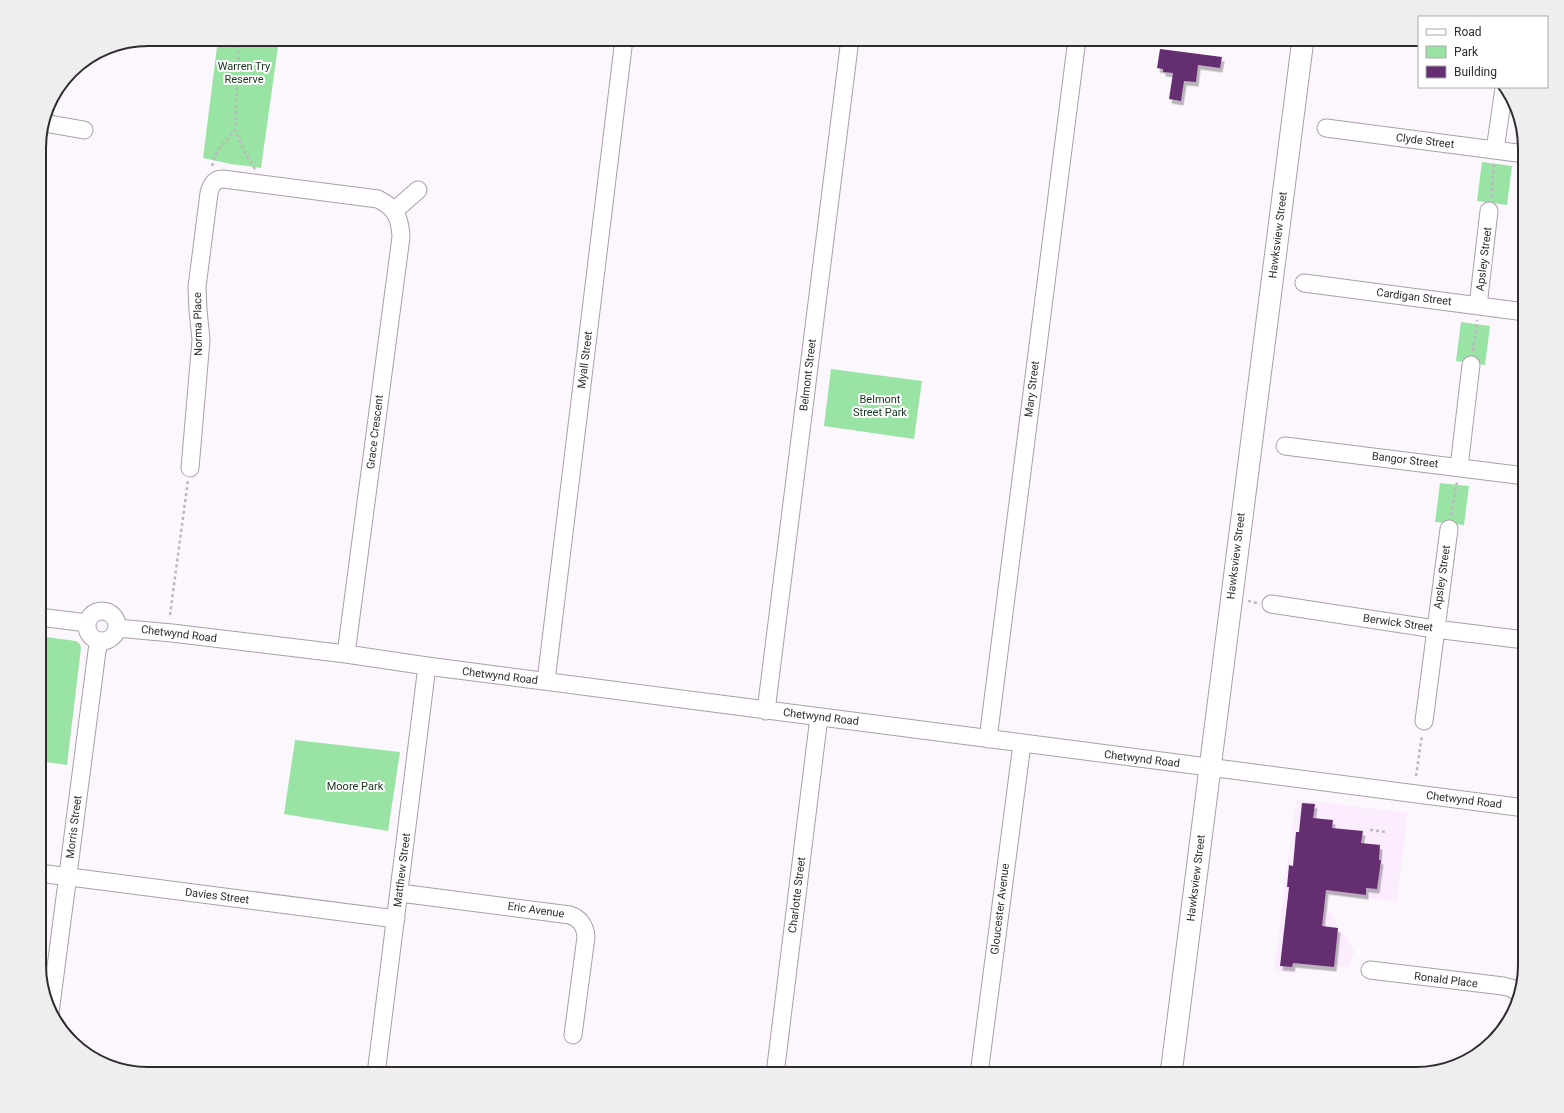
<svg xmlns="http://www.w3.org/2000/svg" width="1564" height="1113" font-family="Roboto,sans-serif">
<defs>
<filter id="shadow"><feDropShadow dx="2.5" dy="4.5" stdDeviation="0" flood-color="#0004"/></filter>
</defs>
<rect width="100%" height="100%" fill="#fcf7fd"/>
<path fill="#fbedfe" d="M 1296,799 L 1408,813 L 1397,902 L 1318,893 L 1355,952 L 1351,958 L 1348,967 L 1298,960 L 1295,973 L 1274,970 Z"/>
<path fill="#99e3a4" d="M 218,39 L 279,39 L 261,168 L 231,164 L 203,158 Z
M 1482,162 L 1512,166 L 1507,205 L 1477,201 Z
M 1461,322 L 1490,326 L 1485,365 L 1456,361 Z
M 831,369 L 922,381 L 914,439 L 824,426 Z
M 1440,483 L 1469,486 L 1464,525 L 1435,522 Z
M 39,636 L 76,641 L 80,644 L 81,648 L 67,765 L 39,761 Z
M 295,740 L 400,752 L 388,831 L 284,814 Z"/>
<path fill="#652e71" filter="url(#shadow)" d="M 1160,49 L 1222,57 L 1220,68 L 1198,65 L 1196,82 L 1184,81 L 1181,101 L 1169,99 L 1173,73 L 1163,72 L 1163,69 L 1157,68 Z
M 1302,803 L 1315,804 L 1313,818 L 1333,820 L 1332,828 L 1363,831 L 1361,843 L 1380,845 L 1379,860 L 1381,860 L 1377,889 L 1366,888 L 1366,895 L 1326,890 L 1322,926 L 1338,928 L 1334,967 L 1293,963 L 1292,967 L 1280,966 L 1289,887 L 1287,887 L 1289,865 L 1293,866 L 1296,832 L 1299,832 Z"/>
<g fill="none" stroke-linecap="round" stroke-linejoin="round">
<defs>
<path id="minor" d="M 44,123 L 84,130
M 1326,128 L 1525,154
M 1495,150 L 1504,88
M 394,211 L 418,190
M 1304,283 L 1525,312
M 1478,306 L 1489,211
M 1285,446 L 1525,476
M 1459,467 L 1471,365
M 190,468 L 201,340 L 198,310 L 197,287 L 209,193 C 211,185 214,179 223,179 L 378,199 C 396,208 400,218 401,237 L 346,654
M 1271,604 L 1435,629 L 1525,640
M87 626a15 15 0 1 1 30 0a15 15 0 1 1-30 0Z
M 39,617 L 87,623
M 117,628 L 172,633 L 346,654 L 427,666 L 1525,808
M 546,681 L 624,39
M 766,711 L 850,39
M 1424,721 L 1449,529
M 988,739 L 1077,39
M 39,873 L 396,919
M 400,893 L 570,915 C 581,919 585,926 586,937 L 573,1035
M 1370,970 L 1503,986 L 1511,988 L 1520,994
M 50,1013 L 97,651 L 100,641
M 376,1074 L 427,666
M 775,1074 L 819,717
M 979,1074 L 1022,744"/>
<path id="major" d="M 1171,1074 L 1303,39"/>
</defs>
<use href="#minor" stroke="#aa9eac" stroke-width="19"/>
<use href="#major" stroke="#aa9eac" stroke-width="23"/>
<path stroke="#bdb8be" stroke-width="2.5" stroke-dasharray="3 3" stroke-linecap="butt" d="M 239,39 L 235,130 L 244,151 L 255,169
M 212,166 L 217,151 L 235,130
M 1491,197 L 1494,164
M 1473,351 L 1477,320
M 1451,515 L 1457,482
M 1248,601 L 1257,603
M 170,615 L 188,480
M 1416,776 L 1422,735
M 1370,830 L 1387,832"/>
<use href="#minor" stroke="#fff" stroke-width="17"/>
<use href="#major" stroke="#fff" stroke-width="21"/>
</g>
<g text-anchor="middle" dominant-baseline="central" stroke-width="4" stroke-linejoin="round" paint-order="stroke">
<g font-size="11" fill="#14361b" stroke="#fff">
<text x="244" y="66">Warren Try<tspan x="244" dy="13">Reserve</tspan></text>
<text x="880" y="399">Belmont<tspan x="880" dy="13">Street Park</tspan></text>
<text x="355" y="786">Moore Park</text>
</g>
<g font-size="11" fill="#302b31" stroke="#fff">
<text transform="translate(1425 141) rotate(7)">Clyde Street</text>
<text transform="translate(1278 235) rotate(-83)">Hawksview Street</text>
<text transform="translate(1484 259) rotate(-83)">Apsley Street</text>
<text transform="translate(1414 297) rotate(7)">Cardigan Street</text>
<text transform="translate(198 324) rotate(-91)">Norma Place</text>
<text transform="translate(585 360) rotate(-83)">Myall Street</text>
<text transform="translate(808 375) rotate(-83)">Belmont Street</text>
<text transform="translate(1032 389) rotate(-83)">Mary Street</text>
<text transform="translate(375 432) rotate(-83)">Grace Crescent</text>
<text transform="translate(1405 460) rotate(7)">Bangor Street</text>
<text transform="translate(1236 556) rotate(-83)">Hawksview Street</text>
<text transform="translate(1442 577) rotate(-82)">Apsley Street</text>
<text transform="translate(1398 623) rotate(8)">Berwick Street</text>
<text transform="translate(179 634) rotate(7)">Chetwynd Road</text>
<text transform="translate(500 676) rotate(7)">Chetwynd Road</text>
<text transform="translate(821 717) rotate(7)">Chetwynd Road</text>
<text transform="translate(1142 759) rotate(7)">Chetwynd Road</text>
<text transform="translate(1464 800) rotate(7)">Chetwynd Road</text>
<text transform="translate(74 827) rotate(-83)">Morris Street</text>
<text transform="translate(402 870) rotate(-83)">Matthew Street</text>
<text transform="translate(1196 878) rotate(-83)">Hawksview Street</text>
<text transform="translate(797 895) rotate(-83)">Charlotte Street</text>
<text transform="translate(217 896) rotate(7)">Davies Street</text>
<text transform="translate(1000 909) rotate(-83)">Gloucester Avenue</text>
<text transform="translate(536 910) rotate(8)">Eric Avenue</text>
<text transform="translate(1446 980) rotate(7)">Ronald Place</text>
</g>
</g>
<path d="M0 0H1564V1113H0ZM148 46H1416A102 102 0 0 1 1518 148V965A102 102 0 0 1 1416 1067H148A102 102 0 0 1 46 965V148A102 102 0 0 1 148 46Z" fill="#eeeeef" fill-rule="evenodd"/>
<path fill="none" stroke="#302b31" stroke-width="2" d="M148 46H1416A102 102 0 0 1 1518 148V965A102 102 0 0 1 1416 1067H148A102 102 0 0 1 46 965V148A102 102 0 0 1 148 46Z"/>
<rect x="1418" y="16" width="130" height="72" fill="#ffffff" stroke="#acaaad"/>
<rect x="1426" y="29" width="20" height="6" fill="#ffffff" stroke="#acaaad"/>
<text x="1454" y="36" font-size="12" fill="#302b31">Road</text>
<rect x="1426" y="46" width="20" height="12" fill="#99e3a4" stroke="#acaaad"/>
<text x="1454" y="56" font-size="12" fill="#302b31">Park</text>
<rect x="1426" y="66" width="20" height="12" fill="#652e71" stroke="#acaaad"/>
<text x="1454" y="76" font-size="12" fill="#302b31">Building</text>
</svg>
